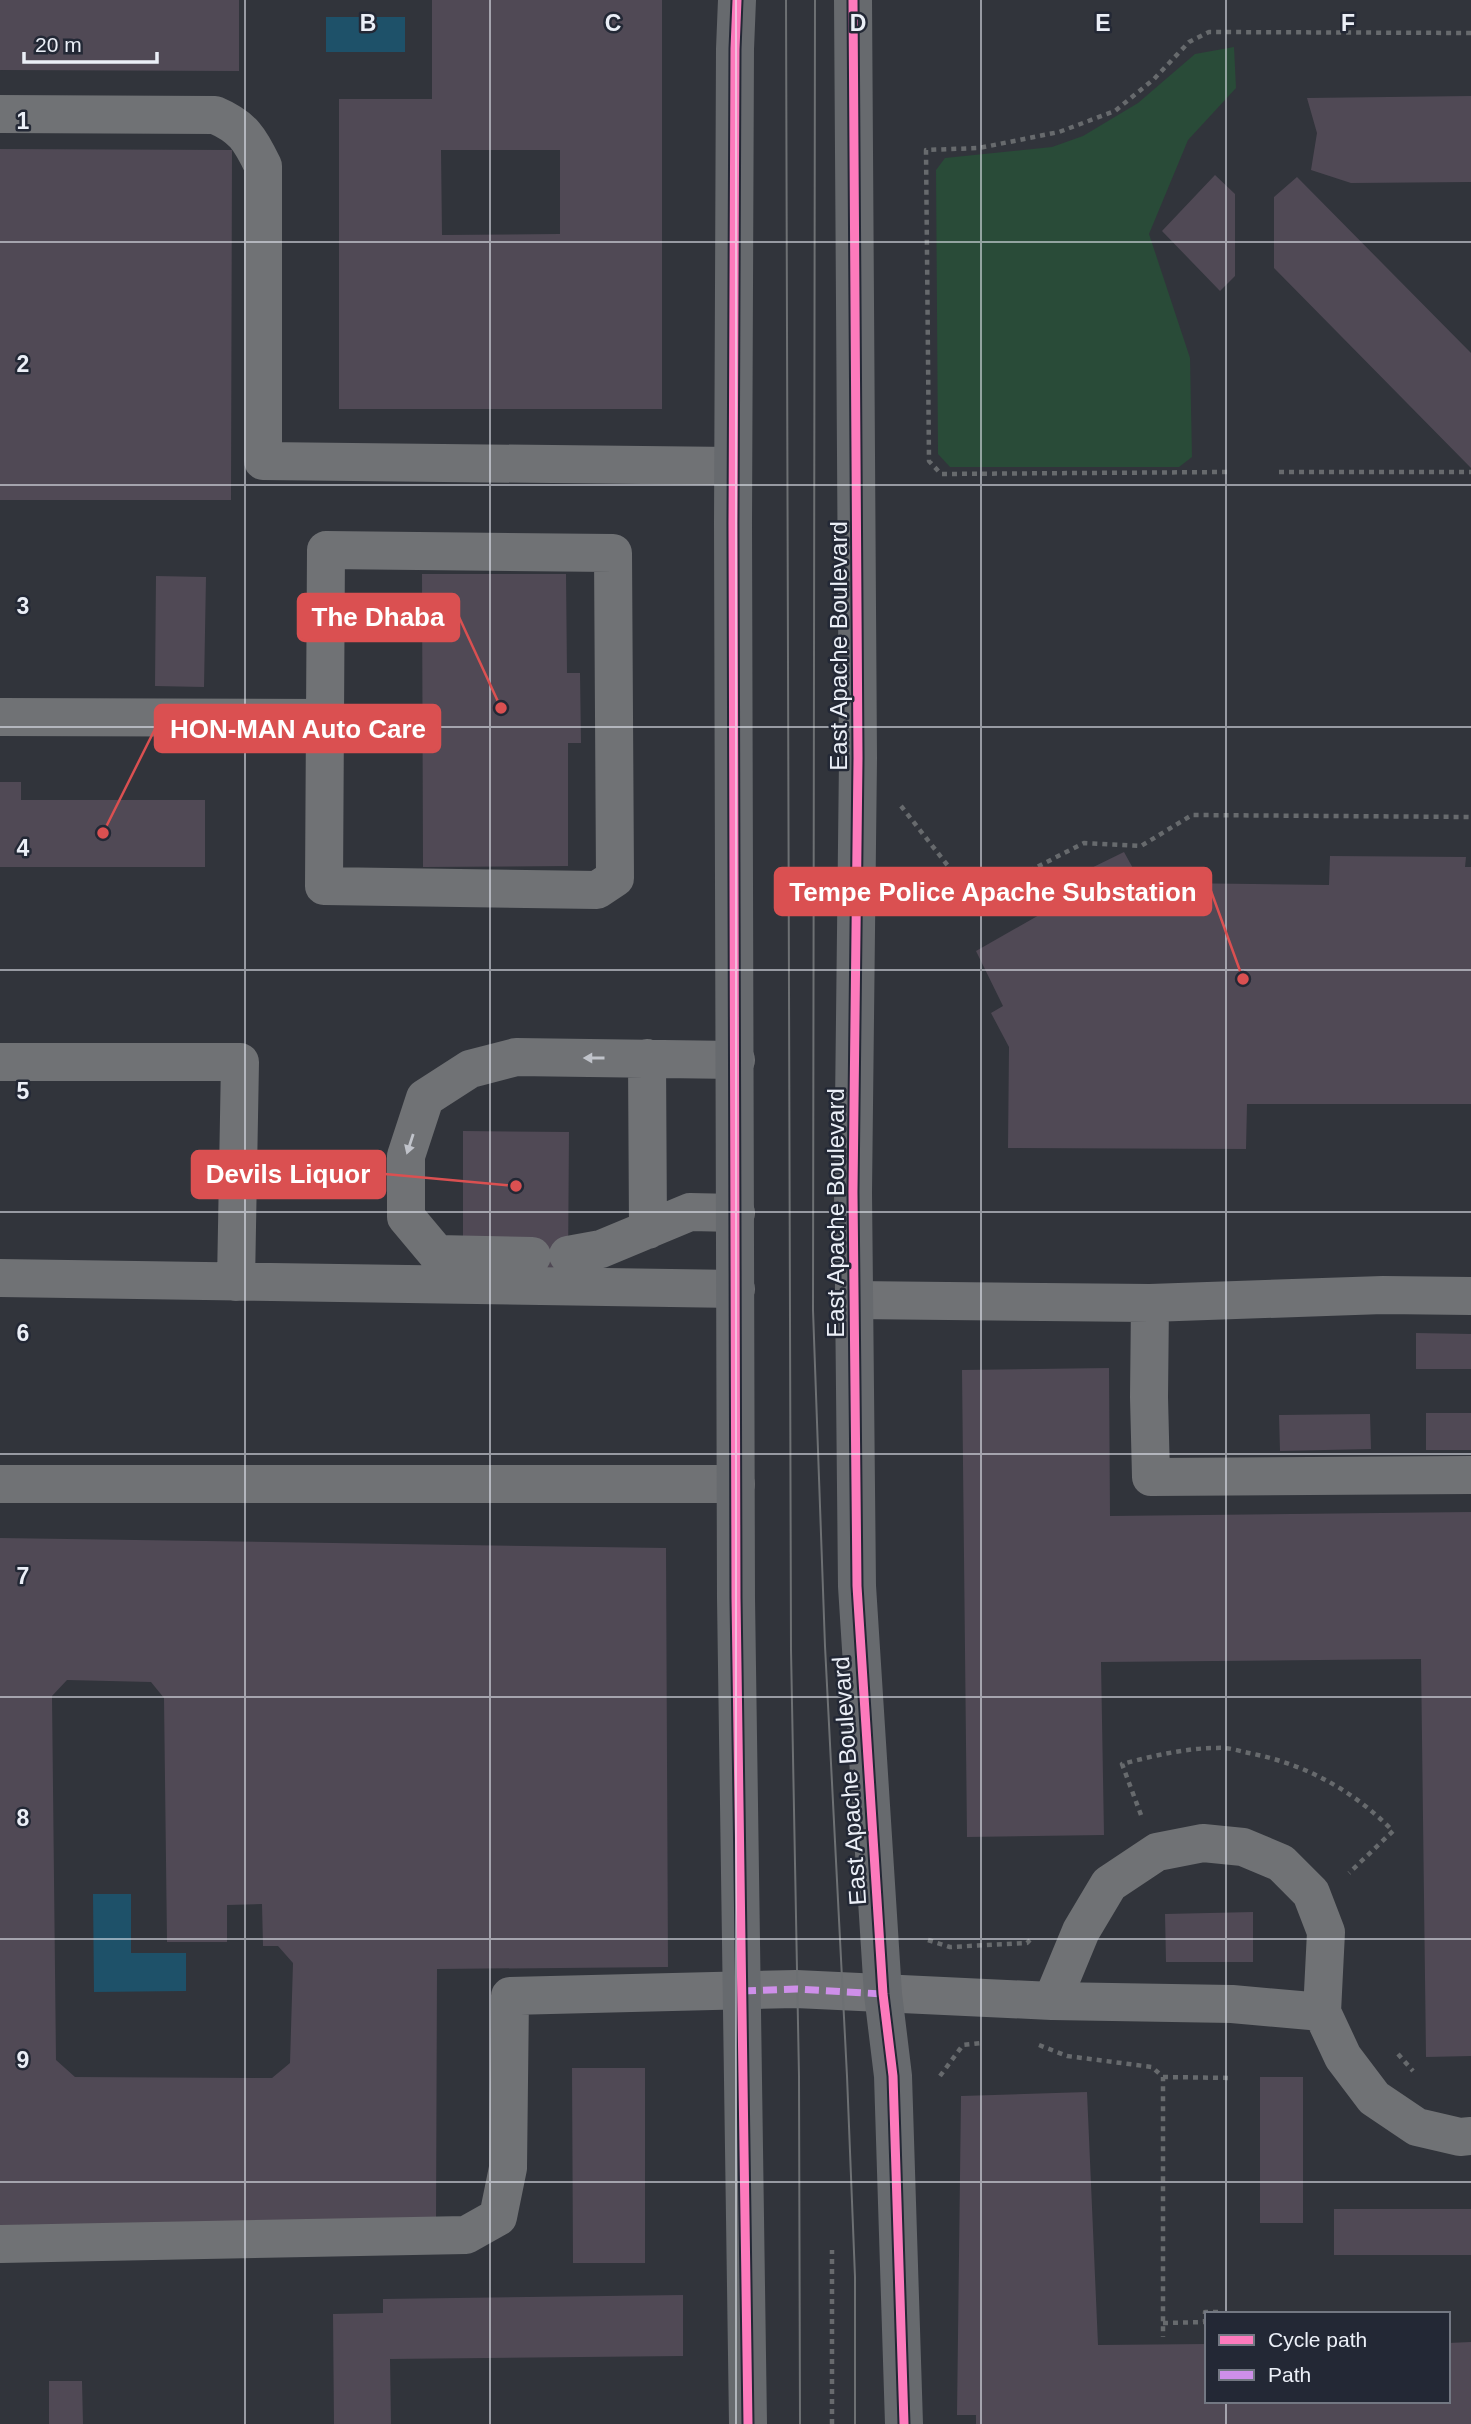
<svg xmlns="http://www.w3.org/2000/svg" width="1471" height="2424" font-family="Helvetica,sans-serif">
<rect width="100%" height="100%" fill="#31343b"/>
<path fill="#294b38" d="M 1234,47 L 1236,88 L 1188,140 L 1149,234 L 1190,358 L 1192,457 L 1179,467 L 950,467 L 938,454 L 936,170 L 945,158 L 1052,147 L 1083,136 L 1138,103 L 1195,54 Z"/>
<path fill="#1e5169" d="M 326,17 L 405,17 L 405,52 L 326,52 Z
M 93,1894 L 131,1894 L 131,1953 L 186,1953 L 186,1991 L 94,1992 Z"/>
<path fill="#504955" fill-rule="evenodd" d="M 0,0 L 239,0 L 239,71 L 0,70 Z
M 432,0 L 662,0 L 662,409 L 339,409 L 339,99 L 432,99 ZM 441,150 L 560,150 L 560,234 L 442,235 Z
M 1471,96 L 1471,182 L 1351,183 L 1311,170 L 1317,133 L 1307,98 Z
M 0,149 L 232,150 L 231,500 L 0,500 Z
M 1215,175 L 1235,194 L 1235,276 L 1220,291 L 1162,231 Z
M 1297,177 L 1471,353 L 1471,468 L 1274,268 L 1274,197 Z
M 422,574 L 566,574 L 567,673 L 580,673 L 581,743 L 568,743 L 568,866 L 423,867 Z
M 156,576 L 206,577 L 204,687 L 155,686 Z
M 0,782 L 21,782 L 21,800 L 205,800 L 205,867 L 0,867 Z
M 1124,852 L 1157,912 L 1172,901 L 1176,883 L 1329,885 L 1330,856 L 1466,857 L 1465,867 L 1471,867 L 1471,1104 L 1247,1104 L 1246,1149 L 1008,1148 L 1009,1047 L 991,1013 L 1003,1006 L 976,951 L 1055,906 L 1058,914 L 1087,898 L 1075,876 Z
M 463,1131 L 569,1132 L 568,1267 L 532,1268 L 463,1240 Z
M 1416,1333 L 1471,1334 L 1471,1369 L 1416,1369 Z
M 1109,1368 L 1110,1516 L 1471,1512 L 1471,2056 L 1426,2057 L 1421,1659 L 1101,1662 L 1104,1835 L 967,1837 L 962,1370 Z
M 1426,1413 L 1471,1413 L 1471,1450 L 1426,1450 Z
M 1370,1414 L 1371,1449 L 1280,1451 L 1279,1415 Z
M 0,1538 L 666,1548 L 668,1967 L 437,1969 L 436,2224 L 0,2225 ZM 67,1680 L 151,1682 L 164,1698 L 167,1942 L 227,1942 L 227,1905 L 262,1904 L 263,1946 L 278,1946 L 293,1963 L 290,2063 L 272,2078 L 75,2077 L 56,2060 L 52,1696 Z
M 1253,1912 L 1253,1962 L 1166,1962 L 1165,1914 Z
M 572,2068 L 645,2068 L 645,2263 L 573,2263 Z
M 1260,2077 L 1303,2077 L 1303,2223 L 1260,2223 Z
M 1087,2092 L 1098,2345 L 1207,2344 L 1207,2401 L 1448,2401 L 1448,2343 L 1471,2342 L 1471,2424 L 976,2424 L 976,2415 L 957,2415 L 961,2096 Z
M 1334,2209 L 1471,2209 L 1471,2255 L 1334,2255 Z
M 683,2295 L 683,2356 L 390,2359 L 391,2424 L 334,2424 L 333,2314 L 383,2313 L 383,2299 Z
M 49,2381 L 82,2381 L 83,2424 L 49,2424 Z"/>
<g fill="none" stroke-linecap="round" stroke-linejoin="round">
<path stroke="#676a6d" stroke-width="4.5" stroke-dasharray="5 5" stroke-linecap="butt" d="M 1227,472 L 941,474 L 929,461 L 926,150 L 979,148 L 1059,132 L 1115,111 L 1154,79 L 1189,42 L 1209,32 L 1471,33
M 1279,472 L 1471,472
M 901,806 L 974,899 L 1084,843 L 1141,846 L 1192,815 L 1471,817
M 1141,1815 L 1122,1764 C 1153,1756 1185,1748 1217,1748 C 1228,1747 1239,1751 1249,1753 C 1305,1764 1353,1790 1393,1831 L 1349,1873
M 928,1940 L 950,1947 L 1027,1943 L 1030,1940
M 1039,2045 L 1067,2056 L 1152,2067 L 1163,2077 L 1163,2337
M 1398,2054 L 1413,2071
M 940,2076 L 963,2045 L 982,2043
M 1163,2077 L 1232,2078
M 1163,2323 L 1205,2322 L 1205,2312 L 1220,2312
M 832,2424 L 832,2250"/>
<path stroke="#707275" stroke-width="38" d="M 0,114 L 215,115 C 243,127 250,139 263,166 L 263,461 L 733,466
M 326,550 L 613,553 L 615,878 L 597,890 L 324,886 Z
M 0,717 L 325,718
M 647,1058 L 648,1230
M 0,1062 L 240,1062 L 236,1282
M 568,1255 L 601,1249 L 690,1212 L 736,1213
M 532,1256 L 437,1254 L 406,1217 L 406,1156 L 425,1098 L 470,1069 L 516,1057 L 736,1060
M 0,1278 L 736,1289
M 854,1300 L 1150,1303 L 1383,1295 L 1471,1296
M 1150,1303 L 1149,1397 L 1151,1477 L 1471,1475
M 0,1484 L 736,1484
M 1052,2001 L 1081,1931 L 1109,1884 L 1157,1852 L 1203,1843 L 1243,1847 L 1281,1863 L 1311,1893 L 1326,1932 L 1322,2012
M 0,2244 L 466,2235 L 498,2217 L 508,2168 L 510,1996 L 796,1989 L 1052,2001 L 1232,2004 L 1322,2012 L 1343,2057 L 1374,2098 L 1417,2127 L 1460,2137 L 1471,2136"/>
<path stroke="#676a6e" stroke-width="38" d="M 737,0 L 735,49 L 733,524 L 736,1598 L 748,2424
M 853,0 L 858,758 L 853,1192 L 857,1586 L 883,1994 L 893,2076 L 904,2424"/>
<path stroke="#6d7073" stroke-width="2" d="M 786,0 L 791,1650 L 799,2076 L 800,2424
M 815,0 L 813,1310 L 825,1646 L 847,2076 L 855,2277 L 855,2424"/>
<path stroke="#ce8fe9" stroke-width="7" stroke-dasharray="14 7" stroke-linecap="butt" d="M 742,1991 L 796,1989 L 883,1994"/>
<defs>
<path id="cycleway" d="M 737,0 L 735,49 L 733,524 L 736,1598 L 748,2424
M 853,0 L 858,758 L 853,1192 L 857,1586 L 883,1994 L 893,2076 L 904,2424"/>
</defs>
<use href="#cycleway" stroke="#232835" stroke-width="13"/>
<use href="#cycleway" stroke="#fd7abc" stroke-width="9"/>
</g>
<defs><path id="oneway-solid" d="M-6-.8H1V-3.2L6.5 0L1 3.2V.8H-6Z" transform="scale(1.75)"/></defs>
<g fill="#c0c3ca">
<use href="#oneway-solid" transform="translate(594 1058) rotate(-180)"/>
<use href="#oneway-solid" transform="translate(410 1144) rotate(108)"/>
</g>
<path fill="none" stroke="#ebeff7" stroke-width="2" stroke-opacity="0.55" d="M 245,0 L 245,2424M 490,0 L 490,2424M 736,0 L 736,2424M 981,0 L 981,2424M 1226,0 L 1226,2314M 0,242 L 1471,242M 0,485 L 1471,485M 0,727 L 1471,727M 0,970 L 1471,970M 0,1212 L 1471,1212M 0,1454 L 1471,1454M 0,1697 L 1471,1697M 0,1939 L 1471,1939M 0,2182 L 1471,2182M 1226,2401 L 1226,2424"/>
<g text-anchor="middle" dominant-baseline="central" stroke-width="5" stroke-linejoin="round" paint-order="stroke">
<g font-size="24" fill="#ebeff7" stroke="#232835">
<text transform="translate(838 646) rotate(-90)">East Apache Boulevard</text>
<text transform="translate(835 1213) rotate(-90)">East Apache Boulevard</text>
<text transform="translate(849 1781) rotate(-94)">East Apache Boulevard</text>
</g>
</g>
<g font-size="23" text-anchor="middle" font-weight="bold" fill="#ebeff7" stroke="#232835" stroke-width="5" stroke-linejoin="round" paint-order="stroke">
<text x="368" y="31">B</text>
<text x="613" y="31">C</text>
<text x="858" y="31">D</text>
<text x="1103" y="31">E</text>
<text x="1348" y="31">F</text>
<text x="23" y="129">1</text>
<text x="23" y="372">2</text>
<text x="23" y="614">3</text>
<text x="23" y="856">4</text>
<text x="23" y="1099">5</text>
<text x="23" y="1341">6</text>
<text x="23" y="1584">7</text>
<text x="23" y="1826">8</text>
<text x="23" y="2068">9</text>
</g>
<path fill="none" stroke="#da5051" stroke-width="2.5" d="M501 708L459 617M103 833L155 729M1243 979L1211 891M516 1186L385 1174"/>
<g fill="#da5051" stroke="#232835" stroke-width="2.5">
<circle cx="501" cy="708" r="7"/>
<circle cx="103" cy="833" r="7"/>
<circle cx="1243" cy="979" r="7"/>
<circle cx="516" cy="1186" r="7"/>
</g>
<g fill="#da5051" stroke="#da5051" stroke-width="2.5">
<rect x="298" y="594" width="161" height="47" rx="7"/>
<rect x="155" y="705" width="285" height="47" rx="7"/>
<rect x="775" y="868" width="436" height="47" rx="7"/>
<rect x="192" y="1151" width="193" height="47" rx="7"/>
</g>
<g font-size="26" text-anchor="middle" font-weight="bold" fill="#fff">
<text x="378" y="626">The Dhaba</text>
<text x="298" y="738">HON-MAN Auto Care</text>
<text x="993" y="901">Tempe Police Apache Substation</text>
<text x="288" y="1183">Devils Liquor</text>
</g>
<rect x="1205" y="2312" width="245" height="91" fill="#232835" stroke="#737883" stroke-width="2"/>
<rect x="1219" y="2335" width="35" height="10" fill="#fd7abc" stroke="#737883" stroke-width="2"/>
<text x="1268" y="2347" font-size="21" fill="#ebeff7">Cycle path</text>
<rect x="1219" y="2370" width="35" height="10" fill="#ce8fe9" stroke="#737883" stroke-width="2"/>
<text x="1268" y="2382" font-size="21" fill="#ebeff7">Path</text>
<path d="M24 52v10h133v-10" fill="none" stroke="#ebeff7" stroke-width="3.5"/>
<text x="35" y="52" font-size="21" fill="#ebeff7" stroke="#232835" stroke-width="5" paint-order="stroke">20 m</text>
</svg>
